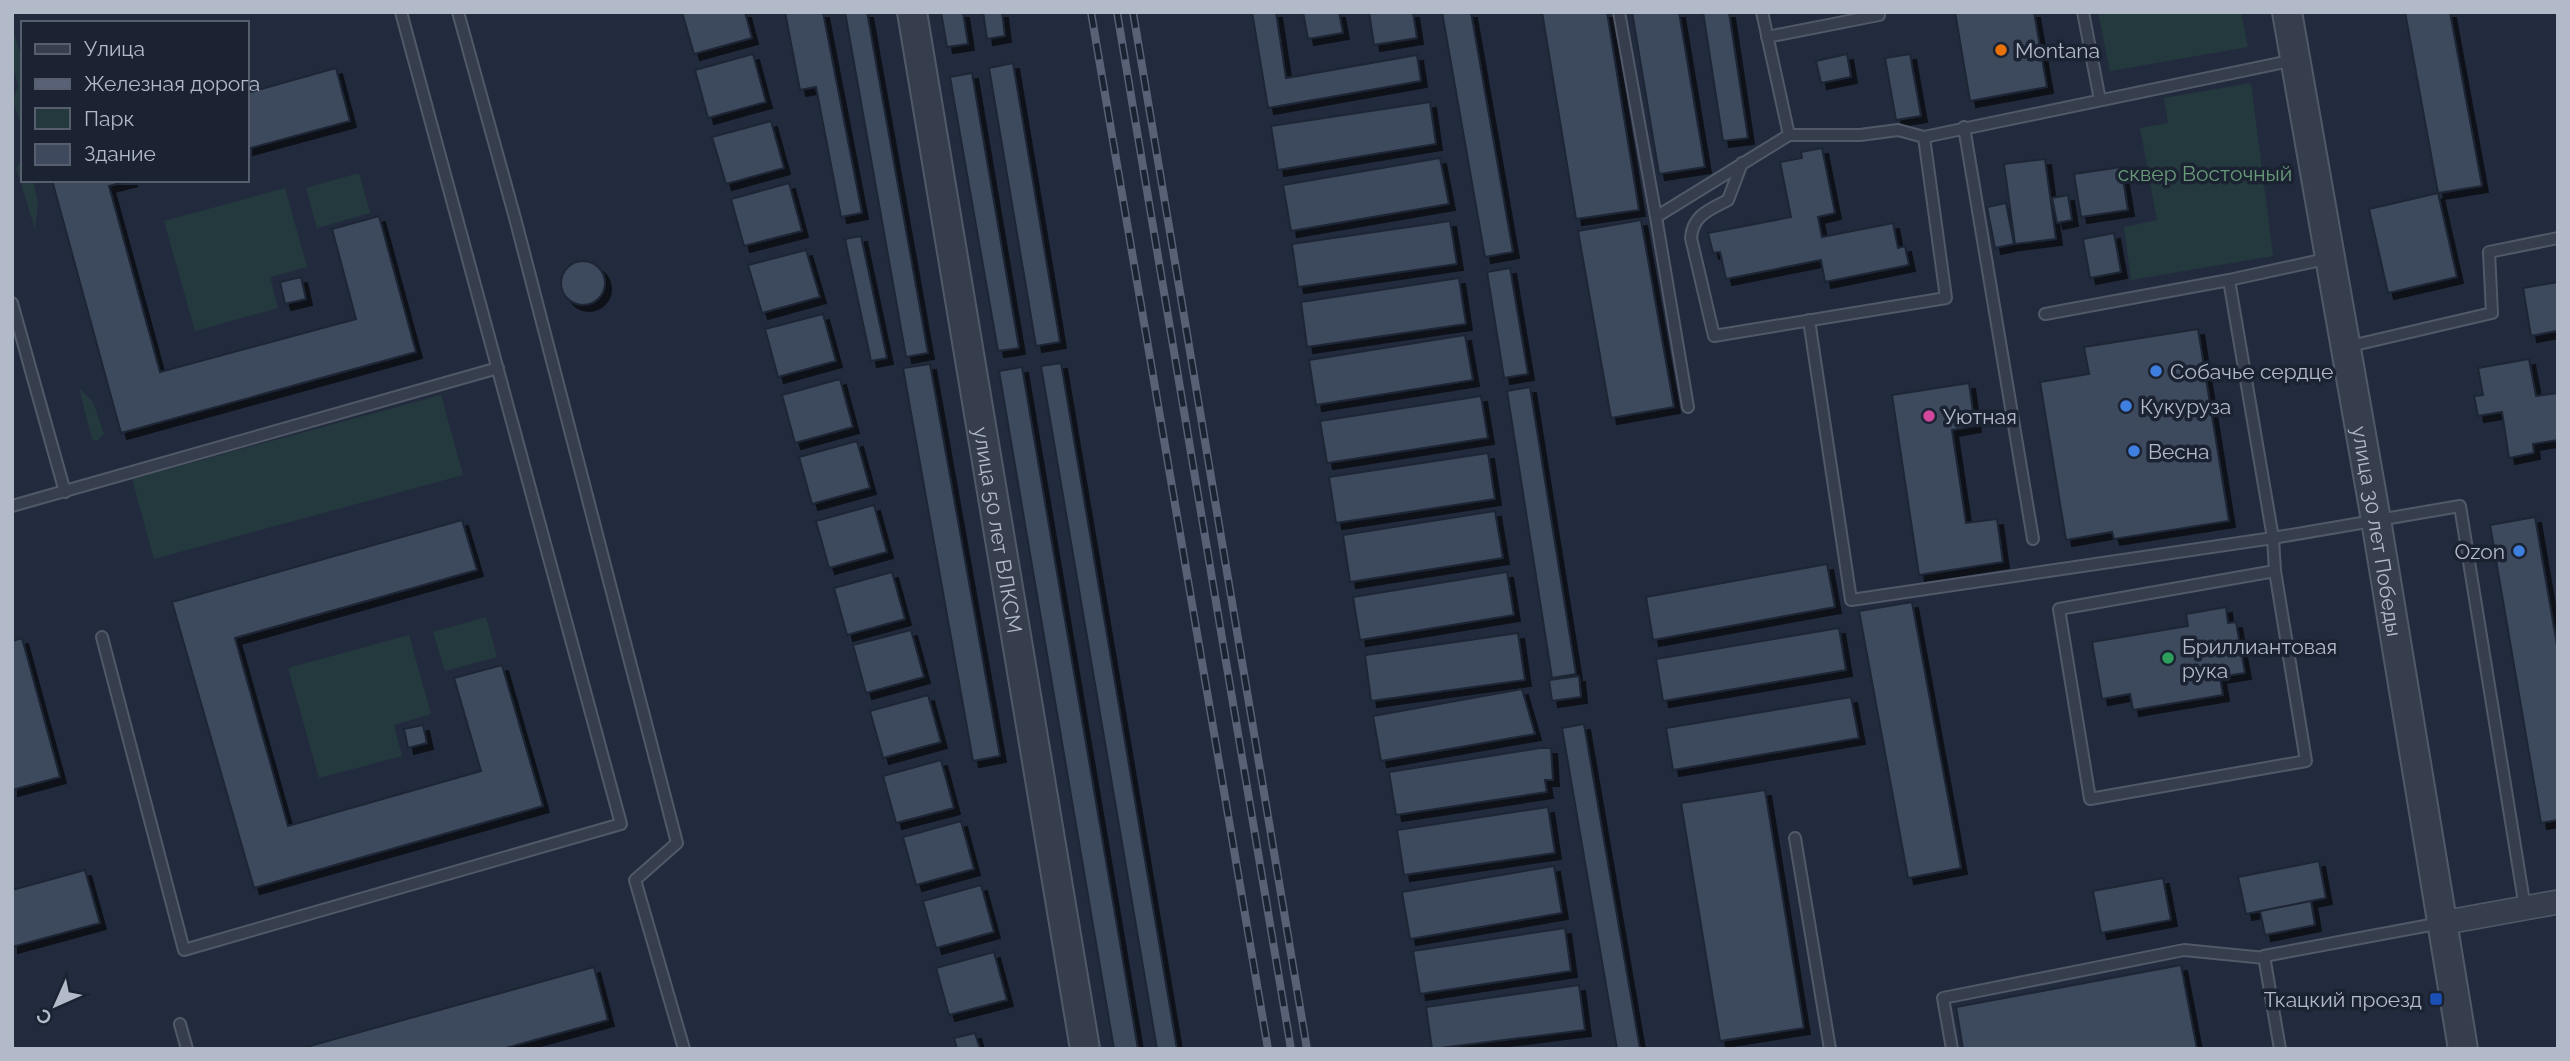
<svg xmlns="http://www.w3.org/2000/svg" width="2570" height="1061" font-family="Raleway,sans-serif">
<defs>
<filter id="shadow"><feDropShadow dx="6" dy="6" stdDeviation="0" flood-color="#0009"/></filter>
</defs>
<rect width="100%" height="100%" fill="#222b3d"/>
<path fill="#24393e" d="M 2098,12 L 2241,12 L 2248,47 L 2110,71 Z
M 12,27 L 23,62 L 23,131 L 13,101 L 18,86 L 12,61 Z
M 2251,83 L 2273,256 L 2131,280 L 2124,227 L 2157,220 L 2140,128 L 2168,123 L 2164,98 Z
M 20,163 L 23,163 L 23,180 L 33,180 L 38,204 L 35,229 L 16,168 Z
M 359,173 L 370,213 L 317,228 L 306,188 Z
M 285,188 L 307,267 L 270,277 L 278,308 L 195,331 L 164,221 Z
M 79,388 L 93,402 L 104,434 L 97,441 L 92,439 Z
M 441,395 L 463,475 L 154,559 L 132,479 Z
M 486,617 L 497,657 L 445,671 L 433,632 Z
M 409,635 L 431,714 L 394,725 L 402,756 L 319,778 L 288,668 Z"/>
<path fill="#3e495d" stroke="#1d2534" stroke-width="2" filter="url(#shadow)" d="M 682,12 L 745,12 L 752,38 L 694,54 Z
M 785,12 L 823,12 L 862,213 L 841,217 L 816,87 L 800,90 Z
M 845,12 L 867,12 L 928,353 L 906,357 Z
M 941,12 L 963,12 L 968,44 L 947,47 Z
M 983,12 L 1002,12 L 1005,36 L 987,39 Z
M 1252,12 L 1276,12 L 1286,78 L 1417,55 L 1421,81 L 1268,108 Z
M 1303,12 L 1339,12 L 1343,33 L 1308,39 Z
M 1369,12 L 1413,12 L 1417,38 L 1374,45 Z
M 1442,12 L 1471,12 L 1513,252 L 1485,257 Z
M 1542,12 L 1607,12 L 1639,210 L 1576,219 Z
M 1632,12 L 1679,12 L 1705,167 L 1659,174 Z
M 1703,12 L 1729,12 L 1748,138 L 1723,141 Z
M 1955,12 L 2034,12 L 2047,87 L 1970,101 Z
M 2405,12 L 2450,12 L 2482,186 L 2438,193 Z
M 753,54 L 766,102 L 708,118 L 695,70 Z
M 1847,54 L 1851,77 L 1821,83 L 1816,61 Z
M 1910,54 L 1921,116 L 1896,120 L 1885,58 Z
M 1013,63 L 1060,342 L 1036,346 L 989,68 Z
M 336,68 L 350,121 L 247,149 L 247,93 Z
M 972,73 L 1019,348 L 998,351 L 950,77 Z
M 1430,102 L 1436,144 L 1278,170 L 1271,126 Z
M 771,121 L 784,168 L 726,184 L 712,137 Z
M 1822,148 L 1835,213 L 1818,217 L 1822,237 L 1893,223 L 1898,248 L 1905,246 L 1909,265 L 1825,282 L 1821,260 L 1726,279 L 1720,252 L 1713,253 L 1708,233 L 1791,217 L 1780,162 L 1802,158 L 1801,152 Z
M 1440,158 L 1449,204 L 1291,231 L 1283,185 Z
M 2045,159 L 2056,239 L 2015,244 L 2004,164 Z
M 2121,167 L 2128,210 L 2081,217 L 2074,174 Z
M 52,180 L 132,180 L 109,186 L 160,372 L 356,319 L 332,229 L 379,216 L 416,352 L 121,433 Z
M 789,183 L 802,231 L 744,246 L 731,199 Z
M 2438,193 L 2457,277 L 2388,293 L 2369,209 Z
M 2068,195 L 2072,220 L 2057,223 L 2052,198 Z
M 2006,203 L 2014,244 L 1995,248 L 1987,207 Z
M 1641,220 L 1674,407 L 1611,418 L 1578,231 Z
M 1450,221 L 1457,264 L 1298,287 L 1292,244 Z
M 2114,233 L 2121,272 L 2090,278 L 2083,239 Z
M 861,236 L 887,358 L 871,361 L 845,239 Z
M 806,250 L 820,297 L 762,313 L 748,265 Z
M561 283a22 22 0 1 1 44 0a22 22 0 1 1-44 0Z
M 1510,268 L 1528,374 L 1504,378 L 1487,272 Z
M 301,277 L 306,299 L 285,304 L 280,282 Z
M 1459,278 L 1466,324 L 1307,347 L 1301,302 Z
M 2558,282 L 2558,337 L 2557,331 L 2531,336 L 2523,288 Z
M 823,314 L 836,361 L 778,377 L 765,329 Z
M 2198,329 L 2229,521 L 2114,539 L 2112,532 L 2066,540 L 2040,382 L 2089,374 L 2084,347 Z
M 1465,335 L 1473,380 L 1316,405 L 1309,360 Z
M 2529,359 L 2536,396 L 2558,393 L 2558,440 L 2533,444 L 2534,453 L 2509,458 L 2502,412 L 2478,416 L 2474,396 L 2483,395 L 2478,368 Z
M 1061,363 L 1177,1049 L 1157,1049 L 1041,366 Z
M 930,364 L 1000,756 L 973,761 L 903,368 Z
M 1022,367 L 1138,1049 L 1114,1049 L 999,371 Z
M 840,379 L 853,427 L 795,443 L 782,395 Z
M 1969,383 L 1975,426 L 1952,430 L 1966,523 L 1997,519 L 2003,562 L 1919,575 L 1892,395 Z
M 1530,387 L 1576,674 L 1552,678 L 1507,391 Z
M 1481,396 L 1488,438 L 1327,463 L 1320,421 Z
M 857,441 L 870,488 L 812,504 L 799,457 Z
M 1488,453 L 1495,499 L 1336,523 L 1329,477 Z
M 874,505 L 887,552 L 829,568 L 816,521 Z
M 1495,511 L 1503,558 L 1350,582 L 1343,535 Z
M 2535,517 L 2558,651 L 2558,820 L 2541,823 L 2490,525 Z
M 462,520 L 477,570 L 235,638 L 288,826 L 481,771 L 454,678 L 502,665 L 543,806 L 254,888 L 172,602 Z
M 1827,564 L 1835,607 L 1653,640 L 1646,597 Z
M 892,572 L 905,619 L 847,635 L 834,588 Z
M 1507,572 L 1514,615 L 1360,640 L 1353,597 Z
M 1912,602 L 1961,868 L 1908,878 L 1859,611 Z
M 2226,607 L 2228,623 L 2236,622 L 2245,673 L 2220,677 L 2223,695 L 2133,710 L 2130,694 L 2102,699 L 2092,642 L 2188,626 L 2186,614 Z
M 1839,628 L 1846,670 L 1663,701 L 1656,659 Z
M 911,630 L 924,677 L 866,693 L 853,645 Z
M 1518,633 L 1525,680 L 1371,701 L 1365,655 Z
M 22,638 L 60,777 L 12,790 L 12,641 Z
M 1579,676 L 1581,697 L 1552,701 L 1549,680 Z
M 1522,689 L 1535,734 L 1381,761 L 1373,716 Z
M 928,695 L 941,742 L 883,758 L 870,711 Z
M 1851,697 L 1859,738 L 1673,770 L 1666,728 Z
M 1584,724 L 1640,1049 L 1617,1049 L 1562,728 Z
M 423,725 L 427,743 L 408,748 L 404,729 Z
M 1540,748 L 1551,748 L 1553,780 L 1545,780 L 1547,792 L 1396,815 L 1389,772 Z
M 941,760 L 954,808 L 896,823 L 883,776 Z
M 1765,790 L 1804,1028 L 1720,1041 L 1681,803 Z
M 1548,807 L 1555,853 L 1404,875 L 1397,830 Z
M 961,821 L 974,869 L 916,885 L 903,837 Z
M 2319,861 L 2326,898 L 2246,914 L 2238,877 Z
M 1554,866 L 1562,913 L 1410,939 L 1402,892 Z
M 85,870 L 100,923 L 12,947 L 12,890 Z
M 2163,878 L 2171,920 L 2101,933 L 2093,891 Z
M 981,885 L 994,932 L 936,948 L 923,901 Z
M 2311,901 L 2315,925 L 2265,935 L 2260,911 Z
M 1565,928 L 1571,971 L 1420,994 L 1413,951 Z
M 994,952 L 1007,1000 L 949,1015 L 936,968 Z
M 2181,965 L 2197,1049 L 1963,1049 L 1956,1007 Z
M 594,967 L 608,1020 L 502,1049 L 299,1049 Z
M 1579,985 L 1585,1030 L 1432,1049 L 1426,1007 Z
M 975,1033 L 980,1049 L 957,1049 L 954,1038 Z"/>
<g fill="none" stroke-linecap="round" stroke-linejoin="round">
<defs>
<path id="service" d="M 458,12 L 515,218 L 677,843 L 635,880 L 684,1049
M 1619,12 L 1656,217 L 1789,135
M 1762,12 L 1789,135 L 1860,135 L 1898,130 L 1924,137 L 2295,60
M 2083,12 L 2100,100
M 1767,37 L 1879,15 L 1879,12
M 1964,127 L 2033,539
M 1742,163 L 1728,200 C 1709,210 1693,215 1691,238 L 1714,336 L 1946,298 L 1924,137
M 1656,217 L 1688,407
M 2330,258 L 2229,280 L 2273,538 L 2460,506 L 2525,908
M 12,303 L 65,492
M 2045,314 L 2229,280
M 1809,320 L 1851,600 L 2273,538 L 2275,571 L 2306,761 L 2090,799 L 2059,609 L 2275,571
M 2346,347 L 2492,313 L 2489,252 L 2558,238
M 12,506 L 498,368
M 102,637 L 184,950 L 621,824 L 401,12
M 1795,838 L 1830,1049
M 180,1024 L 187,1049
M 1952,1049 L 1943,998 L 2184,950 L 2265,958
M 2280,1049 L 2264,956 L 2441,923"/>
<path id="minor" d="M 2442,923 L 2558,902"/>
<g id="tertiary">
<path id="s1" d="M 912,12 L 1085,1049"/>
<path id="s2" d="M 2287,12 L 2376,520 L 2463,1049"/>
</g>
</defs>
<use href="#service" stroke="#515968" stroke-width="14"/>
<use href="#minor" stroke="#515968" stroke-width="26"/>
<use href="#tertiary" stroke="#515968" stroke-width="32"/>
<use href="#service" stroke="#363e4d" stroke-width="10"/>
<use href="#minor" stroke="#363e4d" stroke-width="23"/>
<use href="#tertiary" stroke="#363e4d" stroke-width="28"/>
<defs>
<path id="rail" d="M 1091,12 L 1268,1049
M 1117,12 L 1291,1049
M 1133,12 L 1307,1049"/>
</defs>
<use href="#rail" stroke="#586175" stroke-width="8"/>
<use href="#rail" stroke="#1b2332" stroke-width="5" stroke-dasharray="16" stroke-linecap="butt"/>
</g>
<circle fill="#e8710a" stroke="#1b2332" stroke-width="2.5" cx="2001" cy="50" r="7"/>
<g fill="#3f7fe0" stroke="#1b2332" stroke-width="2.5">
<circle cx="2156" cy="371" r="7"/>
<circle cx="2126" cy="406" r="7"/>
<circle cx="2134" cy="451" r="7"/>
<circle cx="2519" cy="551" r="7"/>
</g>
<circle fill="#d1479c" stroke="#1b2332" stroke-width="2.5" cx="1929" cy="416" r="7"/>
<circle fill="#2e9e5b" stroke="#1b2332" stroke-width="2.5" cx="2168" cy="658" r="7"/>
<rect fill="#1a4fb4" stroke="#1b2332" stroke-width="2.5" x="2429" y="992" width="14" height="14" rx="3.5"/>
<g text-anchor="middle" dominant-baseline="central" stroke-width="7" stroke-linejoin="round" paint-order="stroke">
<g font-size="21" fill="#b2b9c9" stroke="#1b2332" text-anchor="start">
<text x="2015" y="50">Montana</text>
<text x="2170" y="371">Собачье сердце</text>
<text x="2140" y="406">Кукуруза</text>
<text x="1943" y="416">Уютная</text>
<text x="2148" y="451">Весна</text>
<text x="2505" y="551" text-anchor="end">Ozon</text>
<text x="2182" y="646">Бриллиантовая<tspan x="2182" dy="24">рука</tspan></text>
<text x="2422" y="999" text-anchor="end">Ткацкий проезд</text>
</g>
<g font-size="21" fill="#689b78" stroke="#1b2332">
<text x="2205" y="173">сквер Восточный</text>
</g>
<g font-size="21" fill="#b2b9c9" stroke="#1b2332">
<text stroke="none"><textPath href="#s2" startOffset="527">улица 30 лет Победы</textPath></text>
<text stroke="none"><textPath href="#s1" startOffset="525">улица 50 лет ВЛКСМ</textPath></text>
</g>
</g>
<rect width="2570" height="1061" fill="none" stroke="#b2b9c9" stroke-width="28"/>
<rect x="21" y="21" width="228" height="161" fill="#1b2332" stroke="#575f6e" stroke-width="2"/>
<rect x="35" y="44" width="35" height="10" fill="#363e4d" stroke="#575f6e" stroke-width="2"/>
<text x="84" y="56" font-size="21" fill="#b2b9c9">Улица</text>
<rect x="35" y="79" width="35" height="10" fill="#586175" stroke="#575f6e" stroke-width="2"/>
<text x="84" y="91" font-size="21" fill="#b2b9c9">Железная дорога</text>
<rect x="35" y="108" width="35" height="21" fill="#24393e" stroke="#575f6e" stroke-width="2"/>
<text x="84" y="126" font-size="21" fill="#b2b9c9">Парк</text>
<rect x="35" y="144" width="35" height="21" fill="#3e495d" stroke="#575f6e" stroke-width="2"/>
<text x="84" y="161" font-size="21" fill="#b2b9c9">Здание</text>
<g transform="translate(56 1005) rotate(225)" stroke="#1b2332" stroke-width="5" paint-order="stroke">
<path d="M0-5L12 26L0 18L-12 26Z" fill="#b2b9c9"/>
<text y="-10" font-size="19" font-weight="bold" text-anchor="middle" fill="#b2b9c9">С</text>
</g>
</svg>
